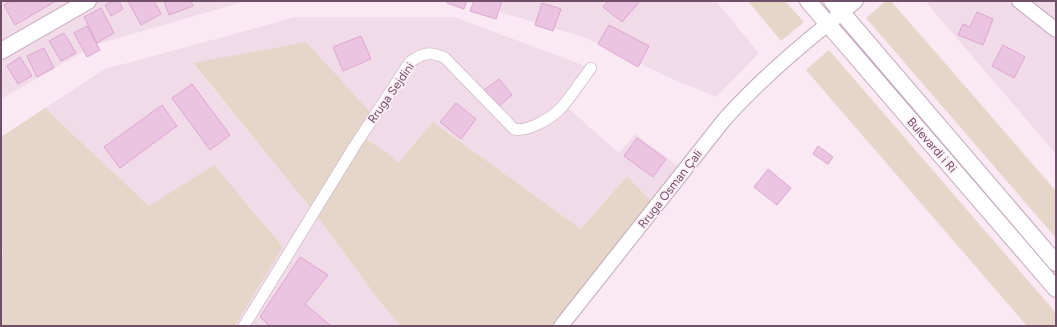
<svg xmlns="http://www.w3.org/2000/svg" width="1057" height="327" font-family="Figtree,sans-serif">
<rect width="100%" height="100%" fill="#fae9f2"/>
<path fill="#f2dbe8" d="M 1,1 L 246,1 L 95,45 L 1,99 Z
M 464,1 L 716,1 L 759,53 L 716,97 L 668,77 L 586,38 Z
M 925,1 L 1056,1 L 1056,154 L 985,71 Z
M 296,17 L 454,17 L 591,68 L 568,108 L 619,153 L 635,134 L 682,169 L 654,204 L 627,176 L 581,229 L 433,122 L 398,164 L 388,153 L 356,133 L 193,64 L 317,216 L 380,302 L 401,326 L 235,326 L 283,247 L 214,166 L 149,206 L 45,108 L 105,69 Z"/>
<path fill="#e5d6c9" d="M 748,1 L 785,1 L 804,22 L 781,41 Z
M 886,1 L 891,1 L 1056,191 L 1056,238 L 866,18 Z
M 306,42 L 370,112 L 356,133 L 388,153 L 398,163 L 433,122 L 581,229 L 627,176 L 654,204 L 560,326 L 401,326 L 380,302 L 317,216 L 193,63 Z
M 829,50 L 1056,313 L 1056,326 L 1027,326 L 806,70 Z
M 45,108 L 149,206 L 214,165 L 283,247 L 235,326 L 1,326 L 1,255 L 3,252 L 1,243 L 1,137 Z"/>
<path fill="#ebc4e1" stroke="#dca6cf" d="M 11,1 L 56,1 L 15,25 L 4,5 Z
M 113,1 L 119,1 L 123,9 L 111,16 L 105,5 Z
M 128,1 L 154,1 L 161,14 L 141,25 Z
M 164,1 L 191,1 L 193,6 L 169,15 Z
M 447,1 L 467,1 L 464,9 L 447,3 Z
M 474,1 L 502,1 L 496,19 L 470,11 Z
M 608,1 L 640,1 L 622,22 L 603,7 Z
M 542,3 L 561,9 L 553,31 L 535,25 Z
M 101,8 L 114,33 L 97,43 L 84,17 Z
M 977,12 L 993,19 L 983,45 L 958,35 L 963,24 L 970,27 Z
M 609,25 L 649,46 L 638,67 L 598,44 Z
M 87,26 L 100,50 L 87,57 L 74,33 Z
M 64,33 L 76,53 L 61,61 L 49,41 Z
M 361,36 L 371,59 L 343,71 L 333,47 Z
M 1003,45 L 1025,57 L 1014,78 L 992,66 Z
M 44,48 L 54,68 L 37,77 L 27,56 Z
M 20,57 L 32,76 L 18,84 L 7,66 Z
M 499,79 L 512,95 L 498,107 L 484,90 Z
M 192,84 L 230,135 L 210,150 L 172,98 Z
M 456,103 L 476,119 L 461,139 L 440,122 Z
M 162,105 L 177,126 L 120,168 L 104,147 Z
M 637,138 L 666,159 L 653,177 L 624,156 Z
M 818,146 L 833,157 L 828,164 L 813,154 Z
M 768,169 L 791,188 L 777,205 L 754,187 Z
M 300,257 L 328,275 L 305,304 L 331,326 L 270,326 L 260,317 Z"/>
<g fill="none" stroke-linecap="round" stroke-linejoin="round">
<defs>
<path id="minor" d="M 244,326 L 354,147 L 410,62 C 422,53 431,51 445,58 L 514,129 C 529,132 551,118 561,108 C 572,96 581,81 591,68"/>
<path id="tertiary" d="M 1019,1 L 1056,30
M 561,326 L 724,120 C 764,75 810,38 856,1"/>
<path id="secondary" d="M 808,1 L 1056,289
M 832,1 L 1056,263
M 1,51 L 88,1"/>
</defs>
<use href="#minor" stroke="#c2a8bb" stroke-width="12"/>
<use href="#tertiary" stroke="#c2a8bb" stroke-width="16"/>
<use href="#secondary" stroke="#c5a7bd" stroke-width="18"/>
<use href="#minor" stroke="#fff" stroke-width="11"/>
<use href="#tertiary" stroke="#fff" stroke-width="14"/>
<use href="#secondary" stroke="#fff" stroke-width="16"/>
</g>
<g text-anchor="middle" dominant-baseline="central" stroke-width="3.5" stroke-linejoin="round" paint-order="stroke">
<g font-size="12" fill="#705069" stroke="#fdeef6">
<text transform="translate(391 93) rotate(-55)">Rruga Sejdini</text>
<text transform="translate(932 145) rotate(49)">Bulevardi i Ri</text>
<text transform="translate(670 189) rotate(-52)">Rruga Osman Çali</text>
</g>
</g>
<rect width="1057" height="327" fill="none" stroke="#705069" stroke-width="4"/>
</svg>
